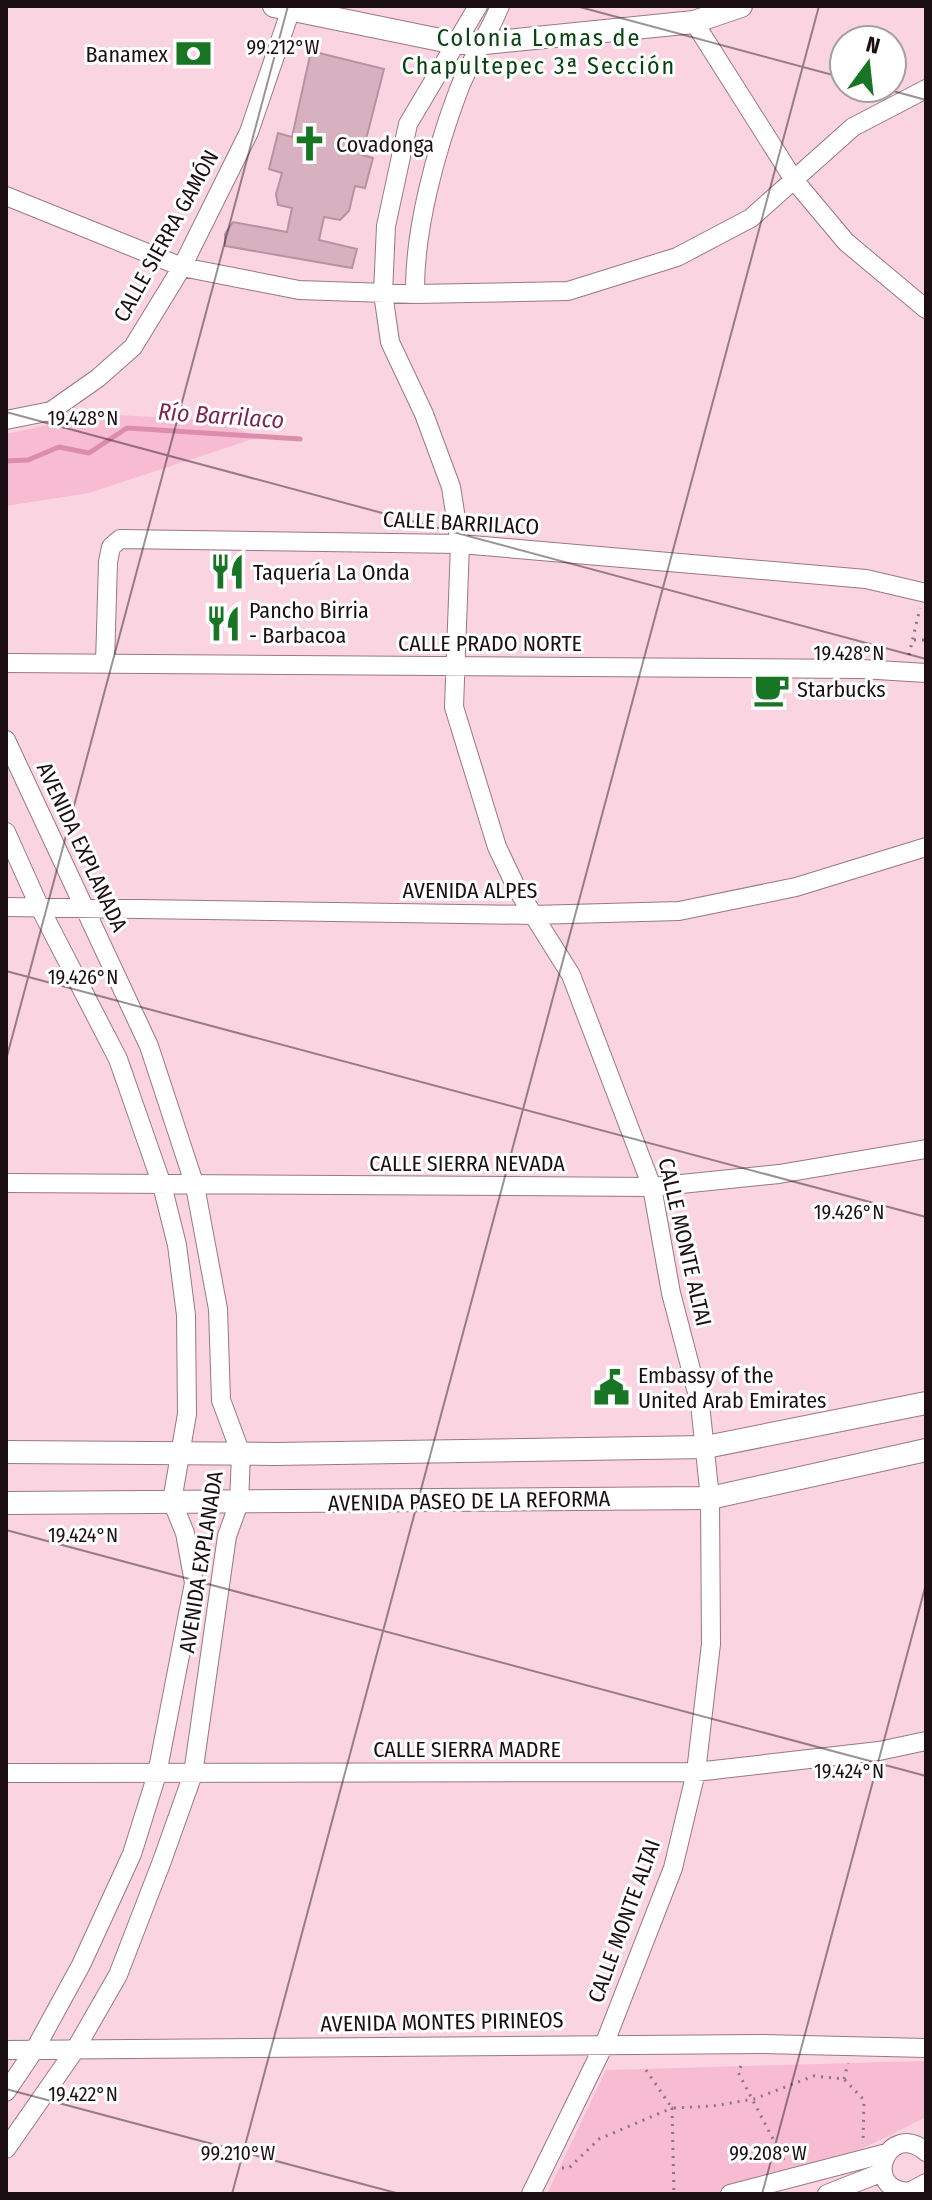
<svg xmlns="http://www.w3.org/2000/svg" width="932" height="2200" font-family="'Fira Sans Condensed',sans-serif">
<rect width="100%" height="100%" fill="#fbd4e2"/>
<path fill="#f7bcd1" d="M 97,414 L 213,420 L 259,437 L 89,493 L 6,506 L 6,434 Z
M 926,2061 L 926,2117 C 865,2148 797,2182 730,2194 L 547,2194 L 606,2070 Z"/>
<g fill="none" stroke-linecap="round" stroke-linejoin="round">
<path stroke="#dd8dac" stroke-width="5" d="M 6,461 L 28,460 L 59,447 L 89,453 L 127,428 L 300,439"/>
</g>
<path fill="#d7b1bf" stroke="#b793a0" stroke-width="2" d="M 311,51 L 384,69 L 362,155 L 373,158 L 365,188 L 355,186 L 349,211 L 340,220 L 324,217 L 319,240 L 357,249 L 352,268 L 225,246 L 225,234 L 233,222 L 287,232 L 292,208 L 278,205 L 276,194 L 282,173 L 269,169 L 278,133 L 292,137 Z"/>
<g fill="none" stroke-linecap="round" stroke-linejoin="round">
<defs>
<path id="minor" d="M 478,6 L 408,124 L 386,226 L 383,293 L 390,342 L 424,414 L 451,487 L 460,544 L 454,707 L 497,847 L 517,889 L 571,975 L 652,1187 L 671,1293 L 700,1404 L 710,1498 L 711,1644 L 696,1772 L 673,1868 L 604,2045 L 531,2194
M 694,22 L 794,180 L 846,242 L 926,309
M 6,196 L 182,267 L 299,290 L 415,294 L 568,291 L 677,257 L 751,218 L 853,127 L 926,89
M 415,294 C 414,229 436,150 459,89 C 470,61 488,35 500,6
M 6,420 L 51,411 L 98,378 L 133,347 L 182,267 L 249,132 L 292,6
M 6,663 L 861,669 L 926,673
M 105,663 L 108,562 L 111,547 L 120,539 L 460,544 L 866,579 L 926,593
M 6,740 L 149,1046 L 195,1186 L 218,1309 L 221,1400 L 241,1454 L 239,1503 L 227,1536 L 193,1774 L 162,1861 L 118,1975 L 75,2050 L 6,2149
M 6,832 L 40,908 L 118,1059 L 162,1185 L 177,1245 L 186,1315 L 187,1414 L 172,1501 L 185,1533 L 194,1583 L 157,1774 L 132,1854 L 81,1965 L 35,2049 L 6,2092
M 6,907 L 533,915 L 679,911 L 796,887 L 926,847
M 6,1183 L 652,1187 L 779,1174 L 926,1149
M 6,1773 L 696,1772 L 879,1751 L 926,1741
M 6,2050 L 762,2044 L 926,2048
M 926,2152 C 889,2119 859,2189 909,2192 L 926,2183
M 730,2194 L 887,2153
M 827,2194 L 883,2172"/>
<path id="major" d="M 274,6 L 455,43 L 485,43 L 694,22 L 741,6
M 6,1452 L 275,1454 L 706,1447 L 926,1403
M 6,1503 L 710,1498 L 926,1450"/>
</defs>
<use href="#minor" stroke="#997783" stroke-width="20"/>
<use href="#major" stroke="#997783" stroke-width="24"/>
<path stroke="#8f757e" stroke-width="3" stroke-dasharray="2 6" stroke-linecap="butt" d="M 914,640 L 926,640
M 909,655 L 920,608
M 741,2066 L 738,2072 L 785,2162
M 646,2070 L 672,2108 L 713,2106 L 754,2099 L 814,2076 L 844,2079 L 864,2100 L 863,2144
M 844,2079 L 848,2063
M 562,2168 L 569,2168 L 599,2139 L 672,2108 L 674,2194"/>
<use href="#minor" stroke="#fff" stroke-width="18"/>
<use href="#major" stroke="#fff" stroke-width="22"/>
</g>
<path fill="none" stroke="#1c0f14" stroke-width="2" stroke-opacity="0.45" d="M 576,6 L 844,78M 882,88 L 926,100M 6,412 L 926,659M 6,971 L 926,1217M 6,1060 L 288,6M 6,1530 L 926,1776M 6,2089 L 400,2194M 232,2194 L 819,6M 762,2194 L 926,1584"/>
<defs>
<symbol id="bank-bare" viewBox="-9 -9 18 18"><path d="M-6-4H6V4H-6ZM0-2.3a2.3 2.3 0 1 0 0 4.6a2.3 2.3 0 1 0 0-4.6Z" fill="#187524" stroke="#fff" stroke-width="2.5" paint-order="stroke"/></symbol>
<symbol id="church-bare" viewBox="-9 -9 18 18"><path d="M-1.2-6h2.4v3.5h3.3v2.4h-3.3V6h-2.4V-.1h-3.3v-2.4h3.3Z" fill="#187524" stroke="#fff" stroke-width="2.5" paint-order="stroke"/></symbol>
<symbol id="restaurant-bare" viewBox="-9 -9 18 18"><path d="M-5-6h1v4h1v-4h1v4h1v-4h1v5L-1.5 .5V6h-2V.5L-5-1ZM5-6V6H3V1.5H1.5Q1.5-4 5-6Z" fill="#187524" stroke="#fff" stroke-width="2.5" paint-order="stroke"/></symbol>
<symbol id="cafe-bare" viewBox="-9 -9 18 18"><path d="M-5.5-4.5H6V0H3Q3 3.5 0 3.5H-2.5Q-5.5 3.5-5.5 0ZM3-3.2v2h1.7v-2ZM-6 4.5H4V6H-6Z" fill="#187524" stroke="#fff" stroke-width="2.5" paint-order="stroke"/></symbol>
<symbol id="civic-bare" viewBox="-9 -9 18 18"><path d="M-.6-6.5H3V-4.5H.6V-3L4-1V1h2V6H-6V1h2V-1L-.6-3ZM-1.2 2.5V6h2.4V2.5Z" fill="#187524" stroke="#fff" stroke-width="2.5" paint-order="stroke"/></symbol>
</defs>
<g fill-rule="evenodd">
<use href="#bank-bare" x="168" y="28" width="51" height="51"/>
<use href="#church-bare" x="284" y="118" width="51" height="51"/>
<use href="#restaurant-bare" x="202" y="546" width="51" height="51"/>
<use href="#restaurant-bare" x="198" y="598" width="51" height="51"/>
<use href="#cafe-bare" x="746" y="664" width="51" height="51"/>
<use href="#civic-bare" x="586" y="1362" width="51" height="51"/>
</g>
<g text-anchor="middle" dominant-baseline="central" stroke-width="6" stroke-linejoin="round" paint-order="stroke">
<g font-size="22" fill="#1c0f14" stroke="#fff" text-anchor="start">
<text x="168" y="54" text-anchor="end">Banamex</text>
<text x="336" y="144">Covadonga</text>
<text x="253" y="572">Taquería La Onda</text>
<text x="249" y="610">Pancho Birria<tspan x="249" dy="25">- Barbacoa</tspan></text>
<text x="797" y="689">Starbucks</text>
<text x="638" y="1375">Embassy of the<tspan x="638" dy="25">United Arab Emirates</tspan></text>
</g>
<g font-size="22" fill="#1c0f14" stroke="#fff">
<text transform="translate(166 236) rotate(-61)">CALLE SIERRA GAMÓN</text>
<text transform="translate(461 523) rotate(3)">CALLE BARRILACO</text>
<text x="490" y="643">CALLE PRADO NORTE</text>
<text transform="translate(82 847) rotate(65)">AVENIDA EXPLANADA</text>
<text x="470" y="890">AVENIDA ALPES</text>
<text x="467" y="1163">CALLE SIERRA NEVADA</text>
<text transform="translate(685 1242) rotate(77)">CALLE MONTE ALTAI</text>
<text transform="translate(469 1501) rotate(-1)">AVENIDA PASEO DE LA REFORMA</text>
<text transform="translate(201 1562) rotate(-81)">AVENIDA EXPLANADA</text>
<text x="467" y="1749">CALLE SIERRA MADRE</text>
<text transform="translate(624 1921) rotate(-70)">CALLE MONTE ALTAI</text>
<text transform="translate(442 2022) rotate(-1)">AVENIDA MONTES PIRINEOS</text>
</g>
<g font-size="24" letter-spacing="2" fill="#084410" stroke="#fff">
<text x="539" y="38">Colonia Lomas de<tspan x="539" dy="28">Chapultepec 3ª Sección</tspan></text>
</g>
<g font-size="24" font-style="italic" fill="#802350" stroke="#fff">
<text transform="translate(221 416) rotate(4)">Río Barrilaco</text>
</g>
</g>
<g font-size="20" text-anchor="middle" fill="#1c0f14" stroke="#fff" stroke-width="6" stroke-linejoin="round" paint-order="stroke">
<text x="283" y="54">99.212°W</text>
<text x="83" y="425">19.428°N</text>
<text x="849" y="660">19.428°N</text>
<text x="83" y="984">19.426°N</text>
<text x="849" y="1219">19.426°N</text>
<text x="83" y="1542">19.424°N</text>
<text x="849" y="1778">19.424°N</text>
<text x="83" y="2101">19.422°N</text>
<text x="238" y="2160">99.210°W</text>
<text x="768" y="2160">99.208°W</text>
</g>
<rect width="932" height="2200" fill="none" stroke="#1c0f14" stroke-width="16"/>
<g transform="translate(868 64) rotate(15)"><circle r="38" fill="#ffffff" stroke="#a49fa1" stroke-width="2"/>
<path d="M0-6L14 30L0 20L-14 30Z" fill="#187524"/>
<text y="-12" font-size="22" font-weight="bold" text-anchor="middle" fill="#1c0f14">N</text>
</g>
</svg>
